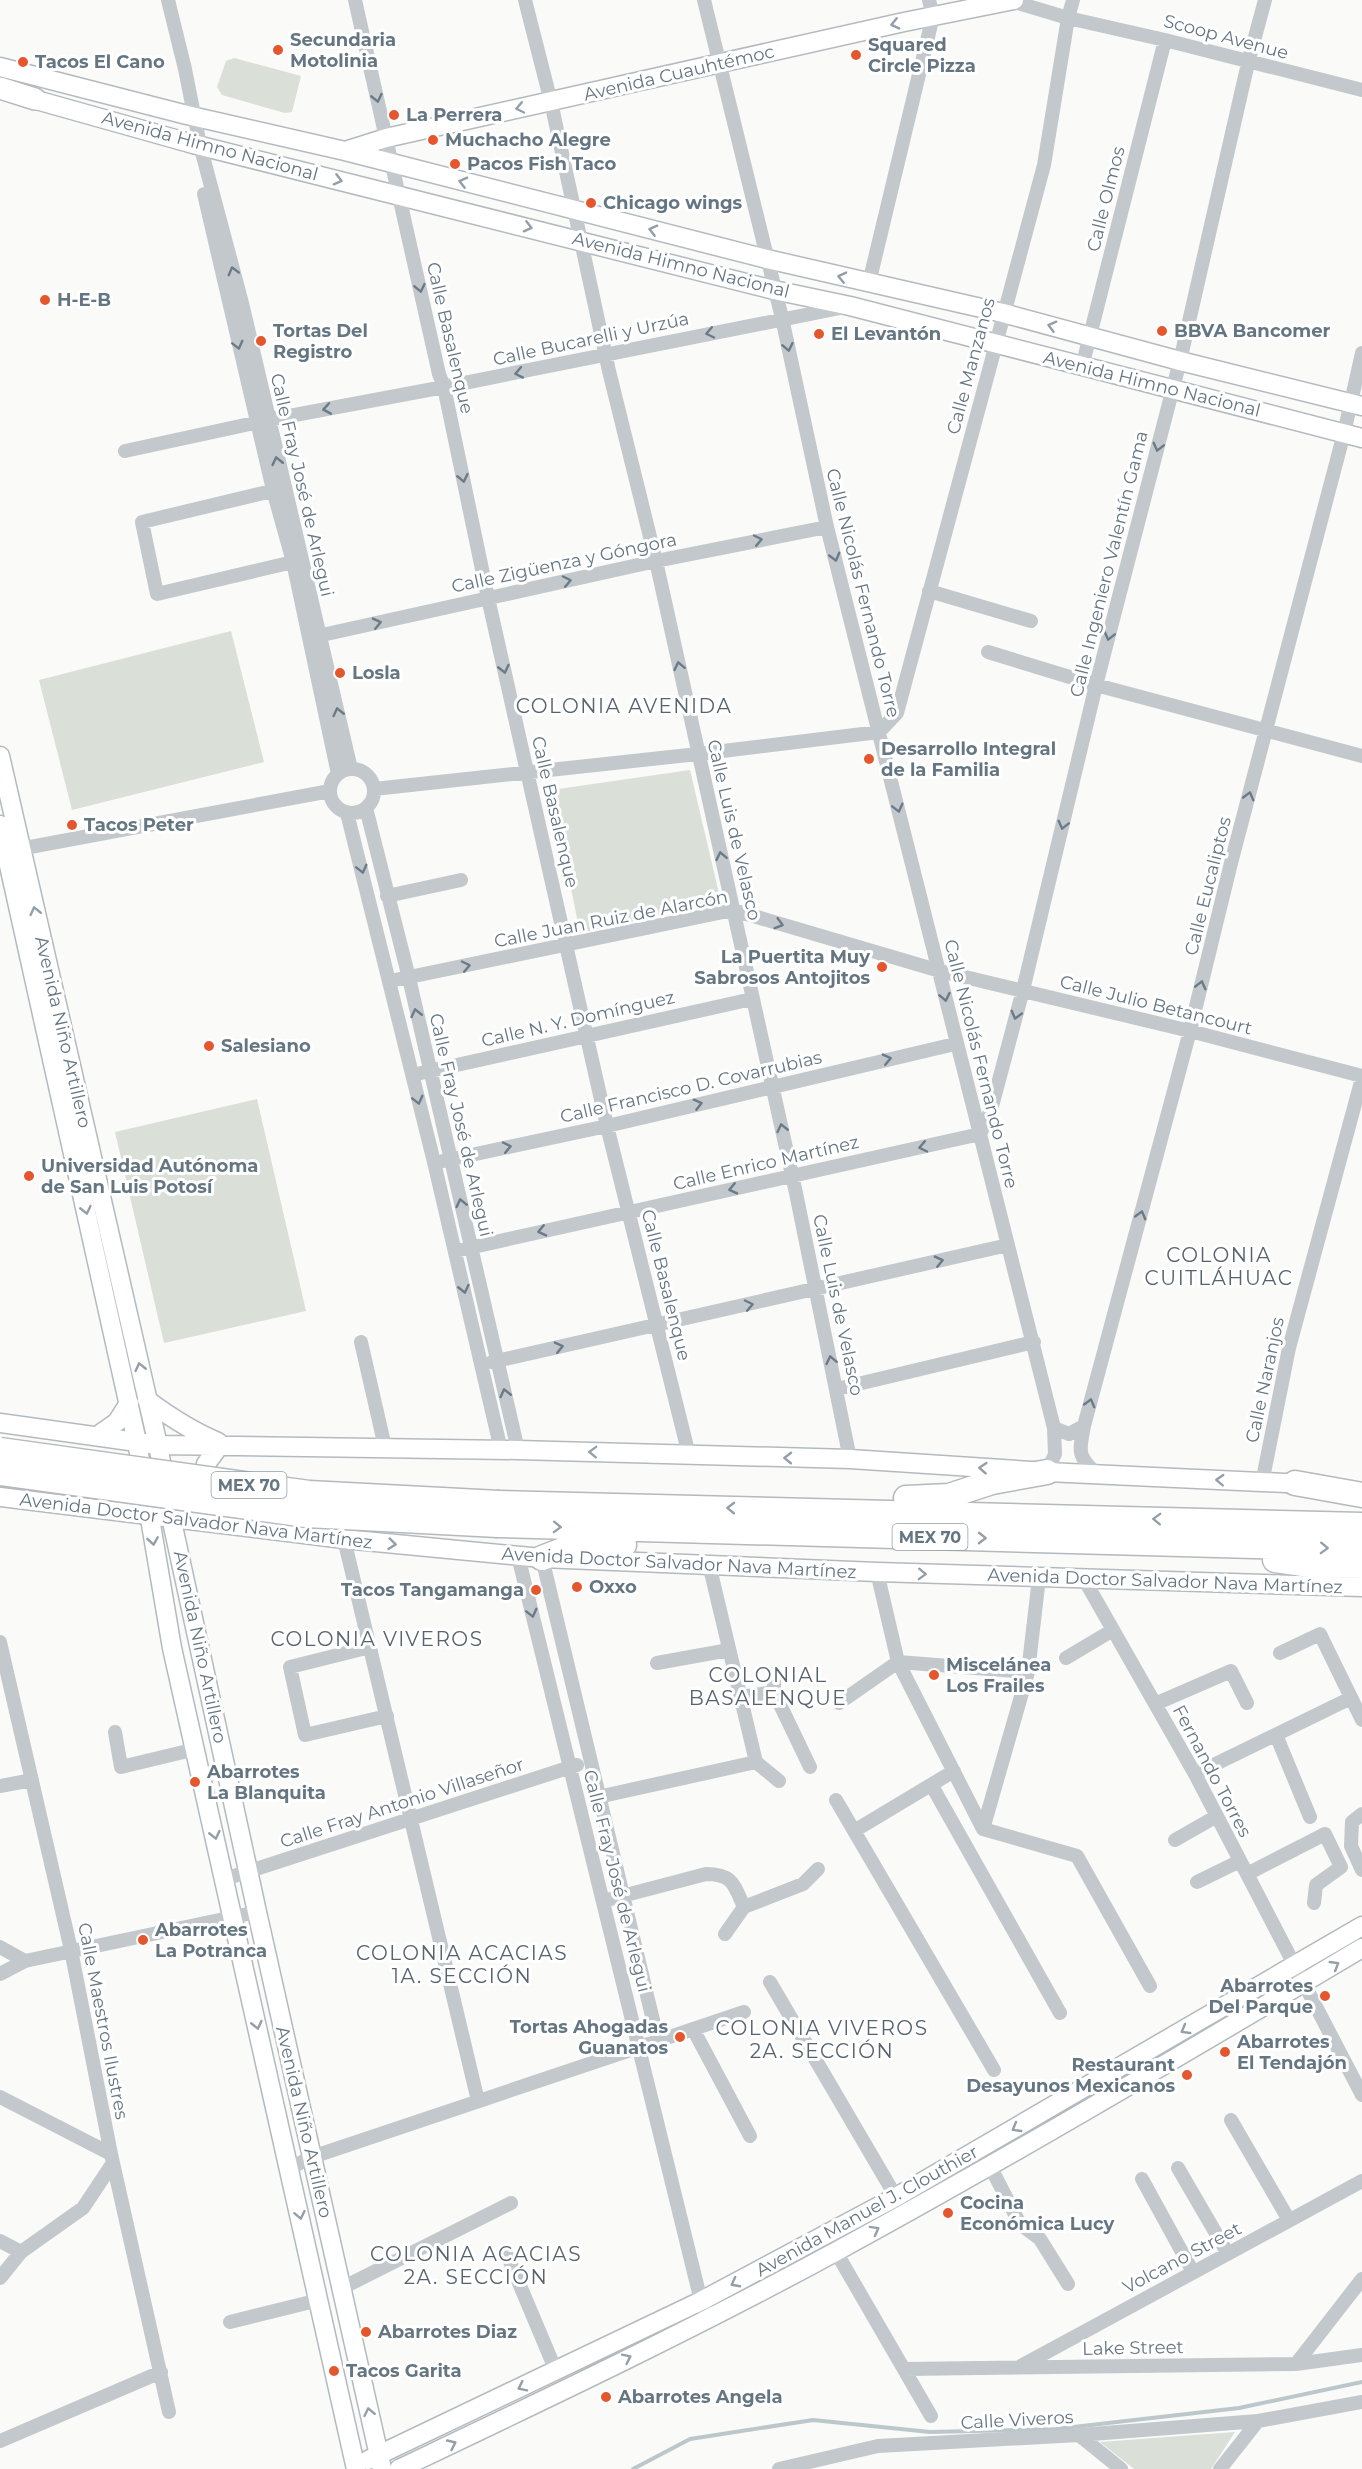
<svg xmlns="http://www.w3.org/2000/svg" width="1362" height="2469" font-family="Montserrat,sans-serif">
<rect width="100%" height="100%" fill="#fafaf8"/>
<path fill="#dadfd7" d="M 234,58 L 301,76 L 292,112 L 285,113 L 222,95 L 217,87 L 226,61 Z
M 231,631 L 264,762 L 72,810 L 39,680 Z
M 690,770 L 721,902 L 580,933 L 551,790 Z
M 257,1099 L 306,1311 L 164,1343 L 115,1132 Z
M 1235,2432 L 1211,2469 L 1134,2469 L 1100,2442 Z"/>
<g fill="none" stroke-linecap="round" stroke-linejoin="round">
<path stroke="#bbc7cb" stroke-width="4" d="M 633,2469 L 690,2439 L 813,2420 L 930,2432 L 1056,2429 L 1239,2408 L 1362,2382"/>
<defs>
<path id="secondary" d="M 0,67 L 187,115 L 345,151 L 767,259 L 1003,313 L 1180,361 L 1362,406
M 22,96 L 193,144 L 774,290 L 850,306 L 1362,438
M 345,151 L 386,138 L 904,22 L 1014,0
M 0,756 L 158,1445 L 171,1517 L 257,1912 L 382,2469
M 0,825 L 137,1442 L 172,1648 L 356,2469
M 147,1400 C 170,1417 191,1431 218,1442
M 0,1423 L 158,1445 L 518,1450 L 850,1459 L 1047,1472 L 1306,1484
M 97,1436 L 117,1422 L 129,1403
M 202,1489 L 206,1464 L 220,1445
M 0,1497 L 344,1539 L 542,1558 L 877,1572 L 1362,1587
M 368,2460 L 701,2301 L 896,2197 L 1362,1926
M 399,2469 C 546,2399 694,2329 837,2251 C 1015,2154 1188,2051 1362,1948"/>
<path id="primary" d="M 0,88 L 35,99"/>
<path id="highway" d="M 1295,1483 L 1362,1495
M 906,1498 L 949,1496 L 992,1482 L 1047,1472
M 499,1503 L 1362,1525
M 498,1525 L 1362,1549
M 542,1558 L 578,1544 L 624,1545
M 1275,1560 L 1310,1565 L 1362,1566"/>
</defs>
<use href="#secondary" stroke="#b3babf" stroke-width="21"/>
<use href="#primary" stroke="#b5babe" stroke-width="24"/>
<use href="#highway" stroke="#b4b9bd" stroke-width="27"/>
<path stroke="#c3c8cc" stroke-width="14" d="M 168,0 L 185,69 L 200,145 L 242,303 L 351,769
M 355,0 L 439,374 L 444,387 L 488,598 L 566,945 L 607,1126 L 689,1455
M 525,0 L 551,102 L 609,371 L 656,561 L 796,1193 L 850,1459
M 704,0 L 782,318 L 827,527 L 1054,1428 L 1055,1454 L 1047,1472
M 1011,1 L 1068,18 L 1165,40 L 1362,90
M 204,194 L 273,490 L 293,562 L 338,774
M 869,283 L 933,16 L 929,0
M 1082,367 L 1165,40
M 125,451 L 268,420 L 444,387 L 845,307
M 280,489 L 142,522 L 157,594 L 293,562
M 929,591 L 1031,621
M 313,637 L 656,561 L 827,527
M 988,652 L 1096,685 L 1362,756
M330 791a22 22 0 1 1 44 0a22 22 0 1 1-44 0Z
M 374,789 L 698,754 L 879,732 L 897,713 L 1044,165 L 1068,18 L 1073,0
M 366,808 L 409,978 L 518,1450
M 347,813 L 434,1162 L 501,1450
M 14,850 L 330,791
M 387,896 L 461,880
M 390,981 L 733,910 L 940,971 L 1190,1031 L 1362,1076
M 421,1073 L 752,999
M 443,1161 L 607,1126 L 955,1044
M 455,1251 L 980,1134 L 991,1110 L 1023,990 L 1096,685 L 1180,361 L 1248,63 L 1265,0
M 361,1342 L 385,1447
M 492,1362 L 1008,1245
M 837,1389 L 1034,1342
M 1054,1428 L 1069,1434 L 1084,1426
M 1097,1474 C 1077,1456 1079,1452 1084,1426 L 1190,1031 L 1231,863 L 1344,433 L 1362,353
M 1262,1483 L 1289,1348 L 1362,1078
M 344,1539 L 478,2101
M 518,1556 L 701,2301 L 708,2318
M 542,1558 L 658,2041
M 709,1564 L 756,1762
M 877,1572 L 898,1662 L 983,1829
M 1084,1579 L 1195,1774 L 1362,2095
M 0,1642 L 71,1950 L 111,2154 L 169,2412
M 370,1647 L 290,1667 L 305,1735 L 387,1716
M 1280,1653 L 1320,1634 L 1362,1720
M 1066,1658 L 1113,1630
M 657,1663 L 729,1650
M 774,1674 L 774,1692 L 810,1767
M 740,1697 L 774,1692
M 839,1703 L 898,1662 L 1028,1672
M 1155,1704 L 1231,1671 L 1247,1703
M 115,1732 L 121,1767 L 196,1749
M 1276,1735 L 1310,1817
M 756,1762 L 779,1781
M 1195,1774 L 1351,1698
M 0,1786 L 32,1780
M 932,1786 L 1060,2013
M 598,1797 L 756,1762
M 836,1800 L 994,2070
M 1362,1814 L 1352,1822 L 1351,1846 L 1362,1870
M 983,1829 L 1028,1672 L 1039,1578
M 983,1829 L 1077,1856 L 1150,1986
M 854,1831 L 954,1771
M 1175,1840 L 1217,1816
M 1247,1874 L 1325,1834 L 1341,1867 L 1316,1885 L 1314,1903
M 225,1879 L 577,1765
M 1197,1882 L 1240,1861
M 603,1901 L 706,1874 C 733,1874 734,1885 744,1907
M 725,1934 L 744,1907 L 803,1884 L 818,1869
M 0,1947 L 25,1961
M 0,1974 L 25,1961 L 257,1912
M 770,1982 L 896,2197
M 693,2029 L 750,2136
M 0,2097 L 111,2154
M 1231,2120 L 1289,2220
M 990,2166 L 1020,2224 L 1040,2239 L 1068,2284
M 290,2168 L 312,2157 L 744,2012
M 1178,2168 L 1228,2254
M 1142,2179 L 1193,2272
M 0,2241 L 21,2252
M 836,2252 L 931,2416
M 508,2257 L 556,2371
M 0,2278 L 21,2252 L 83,2208 L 113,2163
M 342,2288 L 511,2203
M 230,2322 L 319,2300
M 1296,2364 L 1362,2279
M 1021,2366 L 1362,2181
M 905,2369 L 1296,2364 L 1362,2355
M 1079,2435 L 1121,2469
M 0,2441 L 161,2372
M 779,2469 L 878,2446 L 1079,2435 L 1258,2421 L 1362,2402
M 1220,2469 L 1258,2421"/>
<use href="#secondary" stroke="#fff" stroke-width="18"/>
<use href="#primary" stroke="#fff" stroke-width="21"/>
<use href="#highway" stroke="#fff" stroke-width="24"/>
<defs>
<path id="highway-bridge" d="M 0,1450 L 309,1493 L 499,1503
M 0,1473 L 306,1515 L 498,1525"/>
</defs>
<use href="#highway-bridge" stroke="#b4b9bd" stroke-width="27" stroke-linecap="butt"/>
<use href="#highway-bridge" stroke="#fff" stroke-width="24"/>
</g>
<defs><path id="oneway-chevron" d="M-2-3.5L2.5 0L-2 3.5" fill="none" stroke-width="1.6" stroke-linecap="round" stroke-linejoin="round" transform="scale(1.5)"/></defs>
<g stroke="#939fa8">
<use href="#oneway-chevron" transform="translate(895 24) rotate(167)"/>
<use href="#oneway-chevron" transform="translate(520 108) rotate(168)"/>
<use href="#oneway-chevron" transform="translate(338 180) rotate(14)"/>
<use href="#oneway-chevron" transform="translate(463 182) rotate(-166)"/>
<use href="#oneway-chevron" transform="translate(528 227) rotate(14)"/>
<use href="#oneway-chevron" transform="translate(653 230) rotate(-166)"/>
<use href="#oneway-chevron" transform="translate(842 277) rotate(-167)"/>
<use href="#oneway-chevron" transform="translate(1052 326) rotate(-165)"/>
<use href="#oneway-chevron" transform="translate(35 911) rotate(-103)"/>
<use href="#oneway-chevron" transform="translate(86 1210) rotate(77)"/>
<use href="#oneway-chevron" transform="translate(140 1367) rotate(-103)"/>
<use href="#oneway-chevron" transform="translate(593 1452) rotate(-178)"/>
<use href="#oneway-chevron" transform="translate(788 1458) rotate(-179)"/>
<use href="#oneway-chevron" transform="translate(983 1468) rotate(-176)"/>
<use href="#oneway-chevron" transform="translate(1220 1480) rotate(-177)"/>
<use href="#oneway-chevron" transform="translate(731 1508) rotate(-179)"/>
<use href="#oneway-chevron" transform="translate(1157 1519) rotate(-178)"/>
<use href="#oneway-chevron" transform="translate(557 1527) rotate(2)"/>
<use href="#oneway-chevron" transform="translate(982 1538) rotate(1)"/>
<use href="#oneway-chevron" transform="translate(153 1541) rotate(81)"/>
<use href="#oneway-chevron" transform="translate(392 1544) rotate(6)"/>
<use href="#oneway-chevron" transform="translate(1324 1548) rotate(2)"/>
<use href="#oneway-chevron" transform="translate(922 1574) rotate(2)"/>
<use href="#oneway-chevron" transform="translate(215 1835) rotate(77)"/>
<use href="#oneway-chevron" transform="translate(1335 1965) rotate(-31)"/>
<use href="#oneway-chevron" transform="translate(257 2025) rotate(77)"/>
<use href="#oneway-chevron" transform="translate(1185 2030) rotate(150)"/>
<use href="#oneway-chevron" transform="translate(1016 2128) rotate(150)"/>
<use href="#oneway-chevron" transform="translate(300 2215) rotate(78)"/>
<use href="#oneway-chevron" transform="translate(875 2230) rotate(-29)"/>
<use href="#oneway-chevron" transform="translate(735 2283) rotate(152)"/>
<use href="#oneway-chevron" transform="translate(627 2358) rotate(-26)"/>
<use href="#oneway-chevron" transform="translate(522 2387) rotate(154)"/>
<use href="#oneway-chevron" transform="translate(369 2412) rotate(-102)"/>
<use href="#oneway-chevron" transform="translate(452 2444) rotate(-25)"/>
</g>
<g stroke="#6a7a87">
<use href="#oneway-chevron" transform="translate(377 98) rotate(77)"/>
<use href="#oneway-chevron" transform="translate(233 271) rotate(-105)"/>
<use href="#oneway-chevron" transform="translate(420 288) rotate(78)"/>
<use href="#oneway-chevron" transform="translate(710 333) rotate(168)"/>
<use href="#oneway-chevron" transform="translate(238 345) rotate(76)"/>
<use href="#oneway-chevron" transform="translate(788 347) rotate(78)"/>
<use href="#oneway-chevron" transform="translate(519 373) rotate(169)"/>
<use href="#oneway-chevron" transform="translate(327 409) rotate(170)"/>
<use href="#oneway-chevron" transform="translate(1158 447) rotate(104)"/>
<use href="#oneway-chevron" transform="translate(277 461) rotate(-103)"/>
<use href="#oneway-chevron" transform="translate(463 478) rotate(78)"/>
<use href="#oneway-chevron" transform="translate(758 540) rotate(-12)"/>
<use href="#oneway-chevron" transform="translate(835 557) rotate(75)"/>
<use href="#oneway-chevron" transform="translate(567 581) rotate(-12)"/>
<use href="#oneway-chevron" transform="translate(377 623) rotate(-13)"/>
<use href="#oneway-chevron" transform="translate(1109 636) rotate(104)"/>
<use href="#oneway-chevron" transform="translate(679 666) rotate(-102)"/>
<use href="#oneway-chevron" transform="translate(504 669) rotate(77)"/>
<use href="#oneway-chevron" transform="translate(338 712) rotate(-103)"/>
<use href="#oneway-chevron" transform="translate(1249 796) rotate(-75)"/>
<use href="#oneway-chevron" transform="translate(898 808) rotate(76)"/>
<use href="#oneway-chevron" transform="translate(1063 825) rotate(104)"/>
<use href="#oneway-chevron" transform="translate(721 856) rotate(-102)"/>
<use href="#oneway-chevron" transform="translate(362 869) rotate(76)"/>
<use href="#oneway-chevron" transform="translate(779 924) rotate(16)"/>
<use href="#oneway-chevron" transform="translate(466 966) rotate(-12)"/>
<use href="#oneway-chevron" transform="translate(1201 985) rotate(-76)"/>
<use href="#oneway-chevron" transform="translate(945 997) rotate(78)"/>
<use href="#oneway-chevron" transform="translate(416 1013) rotate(-103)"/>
<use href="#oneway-chevron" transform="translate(1016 1015) rotate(105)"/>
<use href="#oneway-chevron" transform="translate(887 1059) rotate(-13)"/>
<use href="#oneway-chevron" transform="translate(418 1100) rotate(76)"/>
<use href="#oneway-chevron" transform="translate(698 1104) rotate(-14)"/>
<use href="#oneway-chevron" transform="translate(782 1128) rotate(-103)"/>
<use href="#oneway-chevron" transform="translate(507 1147) rotate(-12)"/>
<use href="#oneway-chevron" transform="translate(923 1147) rotate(168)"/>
<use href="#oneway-chevron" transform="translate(733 1189) rotate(167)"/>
<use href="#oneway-chevron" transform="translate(461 1203) rotate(-103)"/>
<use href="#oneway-chevron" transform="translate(1141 1215) rotate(-75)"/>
<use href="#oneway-chevron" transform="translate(542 1231) rotate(167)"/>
<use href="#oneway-chevron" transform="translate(939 1261) rotate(-13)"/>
<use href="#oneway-chevron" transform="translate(464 1289) rotate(77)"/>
<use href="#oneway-chevron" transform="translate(749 1305) rotate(-12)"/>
<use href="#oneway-chevron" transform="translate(559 1347) rotate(-13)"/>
<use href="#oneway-chevron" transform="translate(831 1360) rotate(-102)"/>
<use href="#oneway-chevron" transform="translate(505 1393) rotate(-103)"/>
<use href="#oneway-chevron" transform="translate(1090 1403) rotate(-75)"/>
<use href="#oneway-chevron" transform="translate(532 1613) rotate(76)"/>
</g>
<g fill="#e4572e" stroke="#fff" stroke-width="2">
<circle cx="278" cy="50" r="6"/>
<circle cx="856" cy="55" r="6"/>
<circle cx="23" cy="62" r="6"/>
<circle cx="394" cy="115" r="6"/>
<circle cx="433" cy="140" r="6"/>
<circle cx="455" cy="164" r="6"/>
<circle cx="591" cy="203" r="6"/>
<circle cx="45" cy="300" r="6"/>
<circle cx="1162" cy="331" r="6"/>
<circle cx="819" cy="334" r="6"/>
<circle cx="261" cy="341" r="6"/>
<circle cx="340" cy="673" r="6"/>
<circle cx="869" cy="759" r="6"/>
<circle cx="72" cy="825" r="6"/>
<circle cx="882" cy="967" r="6"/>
<circle cx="209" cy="1046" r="6"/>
<circle cx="29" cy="1176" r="6"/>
<circle cx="577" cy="1587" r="6"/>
<circle cx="536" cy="1590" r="6"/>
<circle cx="934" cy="1675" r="6"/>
<circle cx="195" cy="1782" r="6"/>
<circle cx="143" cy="1940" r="6"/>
<circle cx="1325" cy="1996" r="6"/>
<circle cx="680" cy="2037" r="6"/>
<circle cx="1225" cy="2052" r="6"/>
<circle cx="1187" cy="2075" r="6"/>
<circle cx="948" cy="2213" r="6"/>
<circle cx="366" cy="2332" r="6"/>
<circle cx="334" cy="2371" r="6"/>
<circle cx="606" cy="2397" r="6"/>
</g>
<g text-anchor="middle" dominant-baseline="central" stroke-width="6" stroke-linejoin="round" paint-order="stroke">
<g fill="#fff" stroke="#939fa8" stroke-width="1.5">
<rect x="211.5" y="1472" width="75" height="26" rx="4.5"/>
<rect x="892.5" y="1524" width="75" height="26" rx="4.5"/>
</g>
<g font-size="16" font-weight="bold" fill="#657683">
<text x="249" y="1485">MEX 70</text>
<text x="930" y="1537">MEX 70</text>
</g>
<g font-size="18" fill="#657683" stroke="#fff">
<text transform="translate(1226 37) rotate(15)">Scoop Avenue</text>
<text transform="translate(679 73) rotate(-13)">Avenida Cuauhtémoc</text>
<text transform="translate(210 146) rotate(15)">Avenida Himno Nacional</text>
<text transform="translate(1106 199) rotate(-76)">Calle Olmos</text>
<text transform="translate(681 265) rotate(14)">Avenida Himno Nacional</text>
<text transform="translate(450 338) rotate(77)">Calle Basalenque</text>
<text transform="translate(591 339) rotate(-12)">Calle Bucarelli y Urzúa</text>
<text transform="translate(971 366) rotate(-75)">Calle Manzanos</text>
<text transform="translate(1152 384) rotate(14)">Avenida Himno Nacional</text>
<text transform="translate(302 485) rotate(77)">Calle Fray José de Arlegui</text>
<text transform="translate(564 563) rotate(-12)">Calle Zigüenza y Góngora</text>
<text transform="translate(1109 564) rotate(-76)">Calle Ingeniero Valentín Gama</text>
<text transform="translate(863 593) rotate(76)">Calle Nicolás Fernando Torre</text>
<text transform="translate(555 812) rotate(77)">Calle Basalenque</text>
<text transform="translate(734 830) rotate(77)">Calle Luis de Velasco</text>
<text transform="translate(1208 886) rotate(-76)">Calle Eucaliptos</text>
<text transform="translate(611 919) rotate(-11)">Calle Juan Ruiz de Alarcón</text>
<text transform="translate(1156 1005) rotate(14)">Calle Julio Betancourt</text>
<text transform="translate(578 1019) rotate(-13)">Calle N. Y. Domínguez</text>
<text transform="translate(63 1032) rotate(77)">Avenida Niño Artillero</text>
<text transform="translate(981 1064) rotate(76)">Calle Nicolás Fernando Torre</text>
<text transform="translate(691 1087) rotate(-13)">Calle Francisco D. Covarrubias</text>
<text transform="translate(461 1125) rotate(77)">Calle Fray José de Arlegui</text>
<text transform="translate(766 1163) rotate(-13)">Calle Enrico Martínez</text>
<text transform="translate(666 1285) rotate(76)">Calle Basalenque</text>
<text transform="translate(838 1305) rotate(78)">Calle Luis de Velasco</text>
<text transform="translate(1265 1380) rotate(-78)">Calle Naranjos</text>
<text transform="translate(196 1521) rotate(7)">Avenida Doctor Salvador Nava Martínez</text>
<text transform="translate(679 1563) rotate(3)">Avenida Doctor Salvador Nava Martínez</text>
<text transform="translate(1165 1581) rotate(2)">Avenida Doctor Salvador Nava Martínez</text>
<text transform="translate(200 1647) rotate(78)">Avenida Niño Artillero</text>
<text transform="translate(1212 1771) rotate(62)">Fernando Torres</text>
<text transform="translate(402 1803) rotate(-18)">Calle Fray Antonio Villaseñor</text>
<text transform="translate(617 1881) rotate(76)">Calle Fray José de Arlegui</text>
<text transform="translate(103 2021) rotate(79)">Calle Maestros Ilustres</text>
<text transform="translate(304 2122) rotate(77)">Avenida Niño Artillero</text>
<text transform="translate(867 2211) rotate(-29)">Avenida Manuel J. Clouthier</text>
<text transform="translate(1182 2258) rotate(-28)">Volcano Street</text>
<text transform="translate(1133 2348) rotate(-1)">Lake Street</text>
<text transform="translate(1017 2420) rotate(-3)">Calle Viveros</text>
</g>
<g font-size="18" font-weight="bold" fill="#657683" stroke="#fff" text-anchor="start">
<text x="290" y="40">Secundaria<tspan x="290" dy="21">Motolinia</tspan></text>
<text x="868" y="45">Squared<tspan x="868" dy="21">Circle Pizza</tspan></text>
<text x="35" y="62">Tacos El Cano</text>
<text x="406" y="115">La Perrera</text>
<text x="445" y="140">Muchacho Alegre</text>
<text x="467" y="164">Pacos Fish Taco</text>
<text x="603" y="203">Chicago wings</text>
<text x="57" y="300">H-E-B</text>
<text x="273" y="331">Tortas Del<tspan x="273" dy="21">Registro</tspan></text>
<text x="1174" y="331">BBVA Bancomer</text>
<text x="831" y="334">El Levantón</text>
<text x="352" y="673">Losla</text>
<text x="881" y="749">Desarrollo Integral<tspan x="881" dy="21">de la Familia</tspan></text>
<text x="84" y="825">Tacos Peter</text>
<text x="870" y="957" text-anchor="end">La Puertita Muy<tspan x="870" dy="21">Sabrosos Antojitos</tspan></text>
<text x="221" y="1046">Salesiano</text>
<text x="41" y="1166">Universidad Autónoma<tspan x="41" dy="21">de San Luis Potosí</tspan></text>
<text x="589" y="1587">Oxxo</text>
<text x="524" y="1590" text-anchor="end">Tacos Tangamanga</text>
<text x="946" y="1665">Miscelánea<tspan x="946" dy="21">Los Frailes</tspan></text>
<text x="207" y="1772">Abarrotes<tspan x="207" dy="21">La Blanquita</tspan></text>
<text x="155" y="1930">Abarrotes<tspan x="155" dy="21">La Potranca</tspan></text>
<text x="1313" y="1986" text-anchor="end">Abarrotes<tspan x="1313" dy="21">Del Parque</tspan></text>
<text x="668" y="2027" text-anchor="end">Tortas Ahogadas<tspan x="668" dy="21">Guanatos</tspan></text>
<text x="1237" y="2042">Abarrotes<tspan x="1237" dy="21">El Tendajón</tspan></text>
<text x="1175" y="2065" text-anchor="end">Restaurant<tspan x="1175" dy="21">Desayunos Mexicanos</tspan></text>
<text x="960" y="2203">Cocina<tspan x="960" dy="21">Económica Lucy</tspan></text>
<text x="378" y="2332">Abarrotes Diaz</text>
<text x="346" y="2371">Tacos Garita</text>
<text x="618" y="2397">Abarrotes Angela</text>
</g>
<g font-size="20" letter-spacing="1.5" fill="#57646e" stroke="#fff">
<text x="624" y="706">COLONIA AVENIDA</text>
<text x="1219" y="1255">COLONIA<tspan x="1219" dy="23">CUITLÁHUAC</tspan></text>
<text x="377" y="1639">COLONIA VIVEROS</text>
<text x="768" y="1675">COLONIAL<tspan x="768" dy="23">BASALENQUE</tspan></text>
<text x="462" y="1953">COLONIA ACACIAS<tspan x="462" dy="23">1A. SECCIÓN</tspan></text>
<text x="822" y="2028">COLONIA VIVEROS<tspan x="822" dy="23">2A. SECCIÓN</tspan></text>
<text x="476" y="2254">COLONIA ACACIAS<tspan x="476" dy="23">2A. SECCIÓN</tspan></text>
</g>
</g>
</svg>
